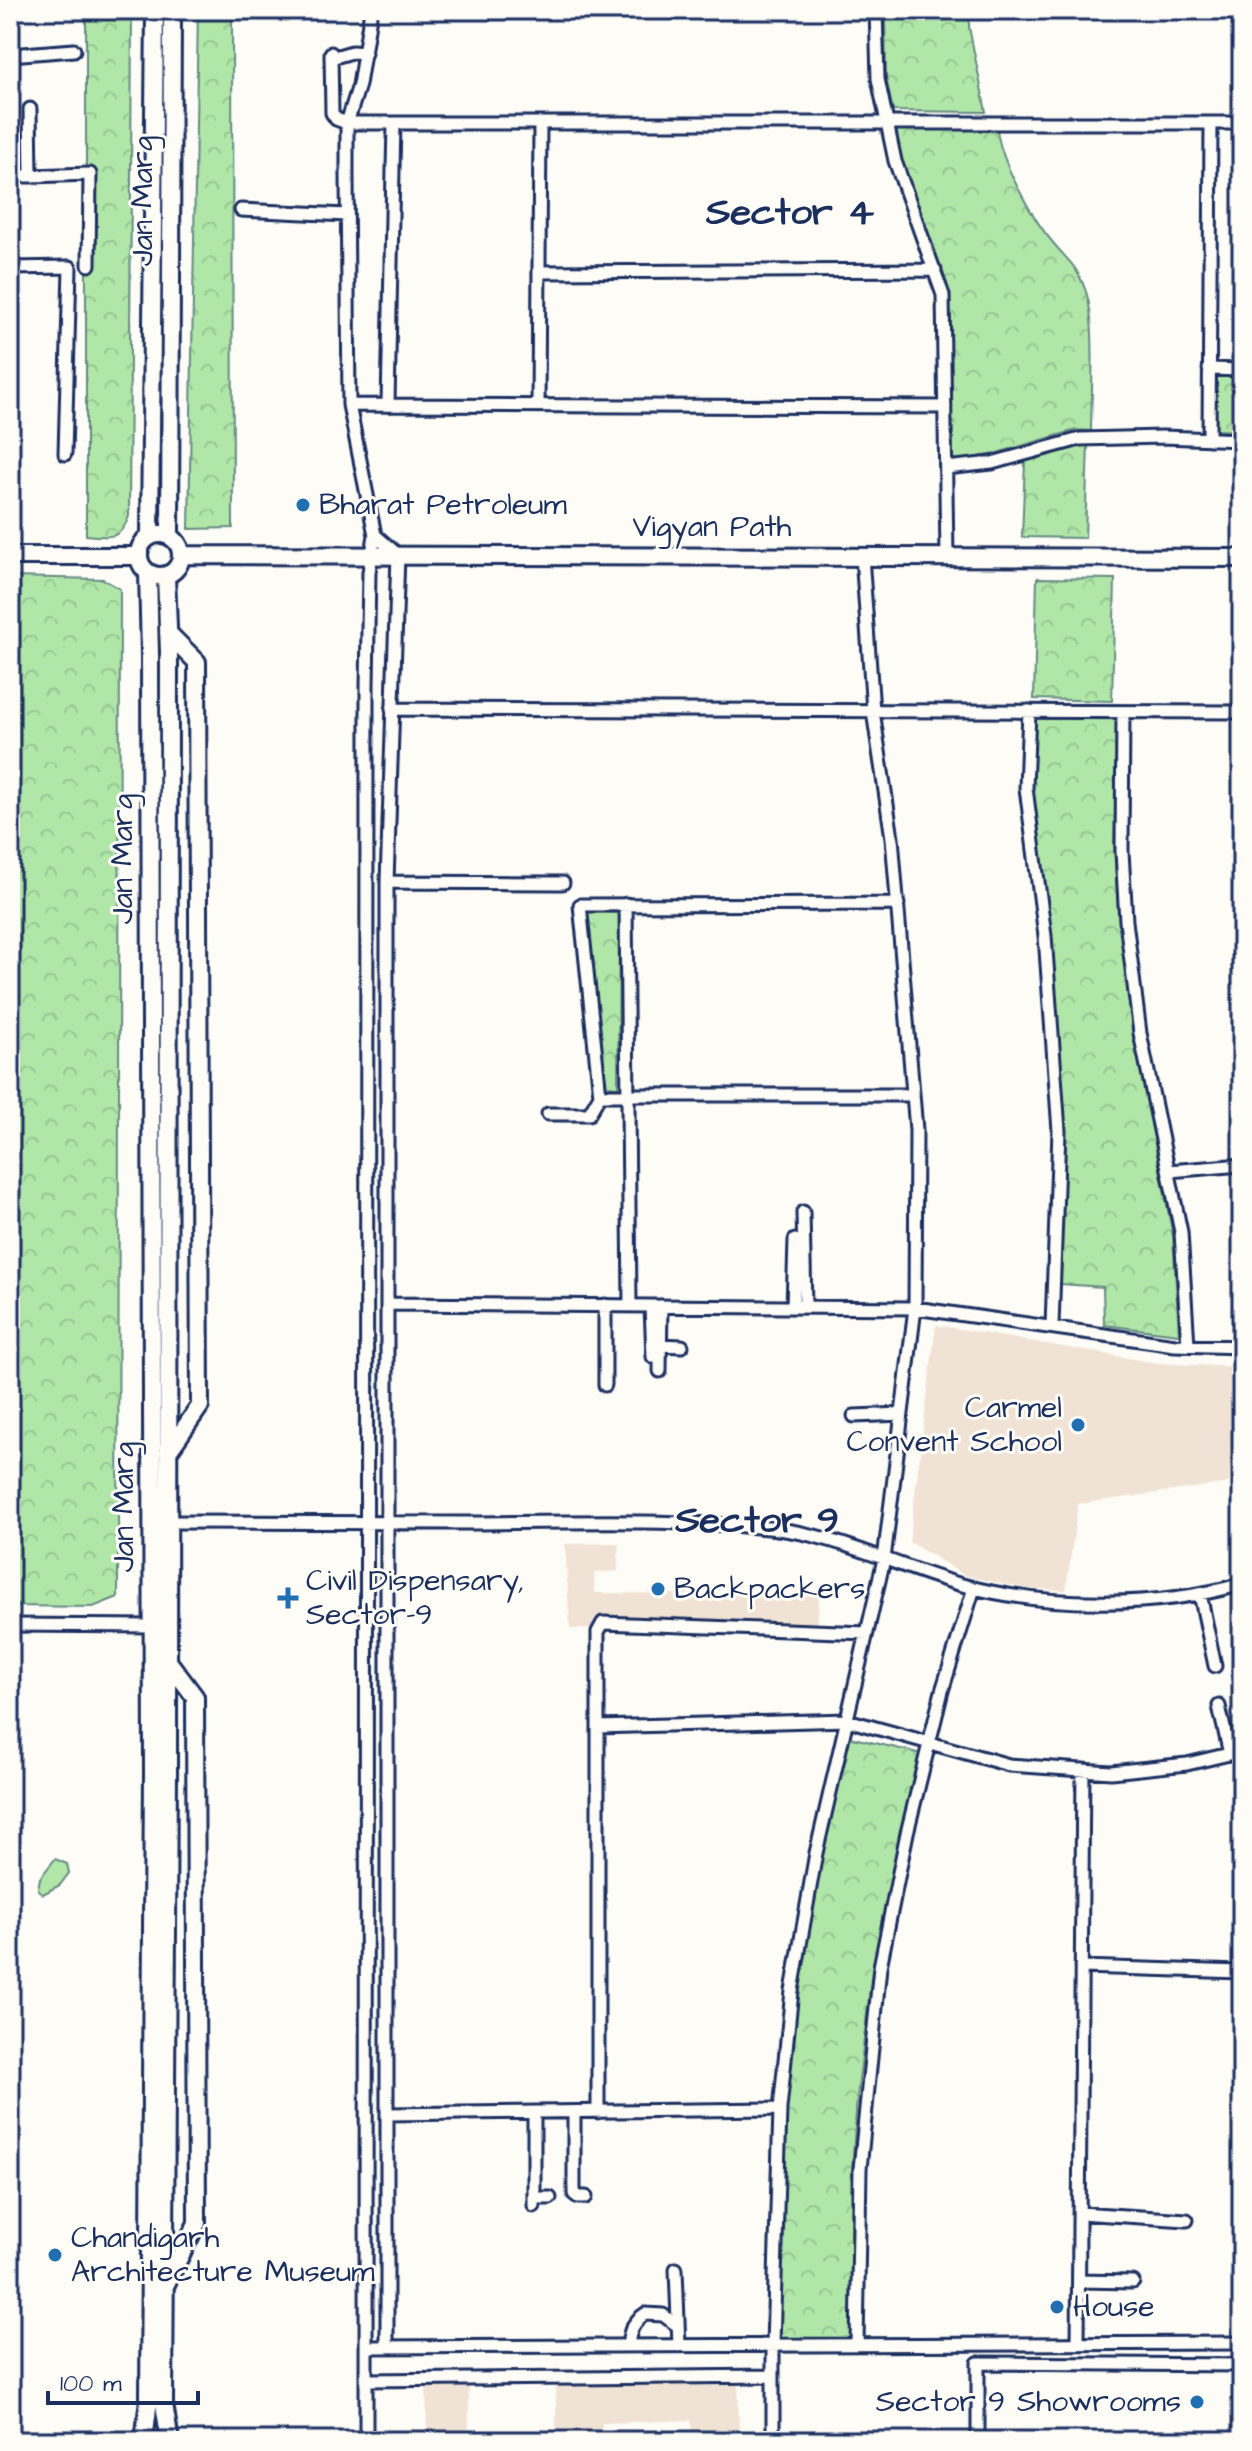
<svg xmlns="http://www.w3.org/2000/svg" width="1252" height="2451" font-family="'Architects Daughter',sans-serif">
<defs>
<pattern id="grass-tufts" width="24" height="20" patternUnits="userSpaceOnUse" patternTransform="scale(2)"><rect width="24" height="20" fill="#b0e6a8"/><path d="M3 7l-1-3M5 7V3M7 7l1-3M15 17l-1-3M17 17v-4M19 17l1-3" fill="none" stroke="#97c693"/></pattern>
<pattern id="forest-crowns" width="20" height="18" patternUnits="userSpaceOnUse" patternTransform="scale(2)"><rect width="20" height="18" fill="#b0e6a8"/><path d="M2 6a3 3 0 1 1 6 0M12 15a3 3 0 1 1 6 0" fill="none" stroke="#97c693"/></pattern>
</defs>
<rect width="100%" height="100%" fill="#fdfcf7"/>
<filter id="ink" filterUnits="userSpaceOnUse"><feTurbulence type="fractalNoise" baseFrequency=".0125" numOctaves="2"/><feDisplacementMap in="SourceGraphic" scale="16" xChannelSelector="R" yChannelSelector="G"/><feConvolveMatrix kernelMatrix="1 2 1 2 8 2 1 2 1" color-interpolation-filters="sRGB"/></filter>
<g filter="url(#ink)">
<path fill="#f0e3d5" d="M 936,1325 L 1157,1363 L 1236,1367 L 1229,1483 L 1078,1504 L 1066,1590 L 1028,1589 L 966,1576 L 909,1542 Z
M 619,1543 L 618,1571 L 594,1573 L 595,1593 L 819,1595 L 817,1631 L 570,1629 L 565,1544 Z
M 738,2374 L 739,2441 L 693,2441 L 691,2420 L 602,2423 L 601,2441 L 553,2441 L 556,2440 L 556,2381 Z
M 469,2381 L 469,2441 L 427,2441 L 426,2383 Z"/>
<path fill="url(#grass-tufts)" stroke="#668a83" stroke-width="2" d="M 55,1859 L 67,1864 L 69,1873 L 60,1885 L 43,1894 L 38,1889 L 40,1878 Z"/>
<path fill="url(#forest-crowns)" stroke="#668a83" stroke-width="2" d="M 86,10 L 132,10 L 129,516 C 120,541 110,537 86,535 Z
M 198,10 L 232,10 L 233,528 L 189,529 Z
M 885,10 L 969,10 L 969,27 L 986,112 L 893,111 L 886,78 Z
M 997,129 C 1000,161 1033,220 1054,244 C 1070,263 1076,265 1085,289 C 1097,319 1091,396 1091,431 L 1076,430 L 990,455 L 951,461 L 946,287 L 899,156 L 895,130 Z
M 1217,377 L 1242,377 L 1242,431 L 1215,430 Z
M 1088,443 L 1085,538 L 1022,537 L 1025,461 Z
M 10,577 L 103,579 L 120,589 L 118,1597 L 93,1607 L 10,1606 Z
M 1037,578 L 1115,579 L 1112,701 L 1034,699 Z
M 1034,717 L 1118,717 L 1114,845 L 1118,912 L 1134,1034 L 1173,1236 L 1179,1334 L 1104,1325 L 1103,1287 L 1061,1284 L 1064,1134 L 1051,942 L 1031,788 Z
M 587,912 L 619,913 L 618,1087 L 604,1086 Z
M 849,1737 L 922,1754 L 872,1971 L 857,2098 L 851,2183 L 851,2338 L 780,2338 C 782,2261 781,2184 787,2107 C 795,1982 820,1859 849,1737 Z"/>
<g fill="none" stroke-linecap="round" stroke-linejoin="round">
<defs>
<path id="street" d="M 876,10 L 878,79 L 895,161 L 943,295 L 947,556
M 331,53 L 332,113 L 336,119 L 347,123 L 1242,123
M 10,55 L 74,50
M 331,58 L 352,52 L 365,53
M 10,176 L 31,176 L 30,109
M 31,176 L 90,174 L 89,265
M 241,210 L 347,215
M 10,268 L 70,267 L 65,454
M 539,272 L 935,270
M 1209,369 L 1242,370
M 388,404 L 394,123
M 349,405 L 945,407
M 538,405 L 540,123
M 1209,439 L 1211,123
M 946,468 L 992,463 L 1080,439 L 1163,437 L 1242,440
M 375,535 L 398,555 L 387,882 L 387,2347
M 392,709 L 1242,712
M 1029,711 L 1026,788 L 1045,936 L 1059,1131 L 1052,1326
M 1123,712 L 1122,851 L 1126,921 L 1140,1033 L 1181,1232 L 1188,1345
M 387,882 L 563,883
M 626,904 L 630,1306
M 898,904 L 580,905 L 600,1095 L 913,1095
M 548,1114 L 589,1114 L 600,1095
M 1169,1171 L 1242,1165
M 803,1212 L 805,1307
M 387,1304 L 915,1308 L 1175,1345 L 1242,1347
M 651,1306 L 653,1357
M 793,1307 L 795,1240
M 660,1345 L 682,1346
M 660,1371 L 661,1306
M 605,1385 L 605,1305
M 854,1416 L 902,1414
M 163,1522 C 266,1522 369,1523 472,1523 C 571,1522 670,1519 769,1528 C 837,1534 901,1569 966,1586 C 1049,1608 1159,1608 1242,1584
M 1200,1594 L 1215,1666
M 10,1625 L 157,1626
M 1219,1706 L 1230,1754
M 598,1727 L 847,1720 L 1009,1765 L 1111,1772 L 1187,1764 L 1242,1751
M 1081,1967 L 1242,1972
M 574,2112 L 574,2194 L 578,2197 L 586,2197
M 598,2112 L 598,1632 L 603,1623 L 867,1633
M 534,2113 L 534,2206
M 387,2114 L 780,2109
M 534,2198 L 550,2198
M 1079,2213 L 1187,2220
M 676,2269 L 679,2346
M 1079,2281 L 1133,2282
M 1078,2343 L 1083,1770
M 857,2345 L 860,2169 L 880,1967 L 907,1833 L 942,1691 L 974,1588
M 629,2346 C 628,2332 633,2322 645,2314 L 663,2315 L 678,2326
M 366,2347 L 1242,2343
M 366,2380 L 773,2376
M 366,2441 L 367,686 L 369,572 L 375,535 L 349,405 L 347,175 L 347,123 L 359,85 L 371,10
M 773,2441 L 773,2345 L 780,2109 L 792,1991 L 816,1853 L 884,1559 L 915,1308 L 916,1130 L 892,838 L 873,711 L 862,556
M 978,2441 L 978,2363 L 1242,2365"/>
<path id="secondary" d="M139 555a21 21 0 1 1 42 0a21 21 0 1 1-42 0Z
M 150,536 L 155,10
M 170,536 L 172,10
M 181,555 L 1242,558
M 10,556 L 138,556
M 166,576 L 169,652 L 168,1772 L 164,2404 L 170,2441
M 168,633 L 197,662 L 200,1406 L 168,1452
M 166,2284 L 197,2223 L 195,1697 L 168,1661
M 144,2441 L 149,2399 L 153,1772 L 150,655 L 148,573"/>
</defs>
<use href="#street" stroke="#1b2f5e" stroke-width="17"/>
<use href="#secondary" stroke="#1b2f5e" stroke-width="22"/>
<use href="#street" stroke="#fdfcf7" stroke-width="11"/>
<use href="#secondary" stroke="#fdfcf7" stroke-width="16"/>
</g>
</g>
<g fill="#1f6fb2" stroke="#fdfcf7" stroke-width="3">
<circle cx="303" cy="505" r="8"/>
<circle cx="1078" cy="1425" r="8"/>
<circle cx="658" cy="1589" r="8"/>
<path d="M284 1586h8v8h8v8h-8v8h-8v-8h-8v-8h8z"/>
<circle cx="55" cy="2255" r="8"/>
<circle cx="1057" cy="2307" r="8"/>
<circle cx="1197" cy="2402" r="8"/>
</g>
<g text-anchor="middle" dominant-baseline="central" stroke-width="6" stroke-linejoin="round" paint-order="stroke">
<g font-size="30" fill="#1b2f5e" stroke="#fdfcf7">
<text transform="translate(143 201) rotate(-90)">Jan Marg</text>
<text x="712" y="527">Vigyan Path</text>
<text transform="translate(123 859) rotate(-90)">Jan Marg</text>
<text transform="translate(124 1507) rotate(-90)">Jan Marg</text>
</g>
<g font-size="30" fill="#1b2f5e" stroke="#fdfcf7" text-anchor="start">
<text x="319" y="505">Bharat Petroleum</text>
<text x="1062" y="1408" text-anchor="end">Carmel<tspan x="1062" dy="34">Convent School</tspan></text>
<text x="306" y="1581">Civil Dispensary,<tspan x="306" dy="34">Sector-9</tspan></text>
<text x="674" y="1589">Backpackers</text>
<text x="71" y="2238">Chandigarh<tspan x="71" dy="34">Architecture Museum</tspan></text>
<text x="1073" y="2307">House</text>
<text x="1181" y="2402" text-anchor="end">Sector 9 Showrooms</text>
</g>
<g font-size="38" font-weight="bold" fill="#1b2f5e" stroke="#fdfcf7">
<text x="790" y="213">Sector 4</text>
<text x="757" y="1521">Sector 9</text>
</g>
</g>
<rect width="1252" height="2451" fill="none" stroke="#fdfcf7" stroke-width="40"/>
<rect x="20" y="20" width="1212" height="2411" fill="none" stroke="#1b2f5e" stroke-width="3" filter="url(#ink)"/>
<path d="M48 2391v12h150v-12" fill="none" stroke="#1b2f5e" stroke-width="4"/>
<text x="60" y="2391" font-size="24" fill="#1b2f5e" stroke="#fdfcf7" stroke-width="6" paint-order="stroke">100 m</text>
</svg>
